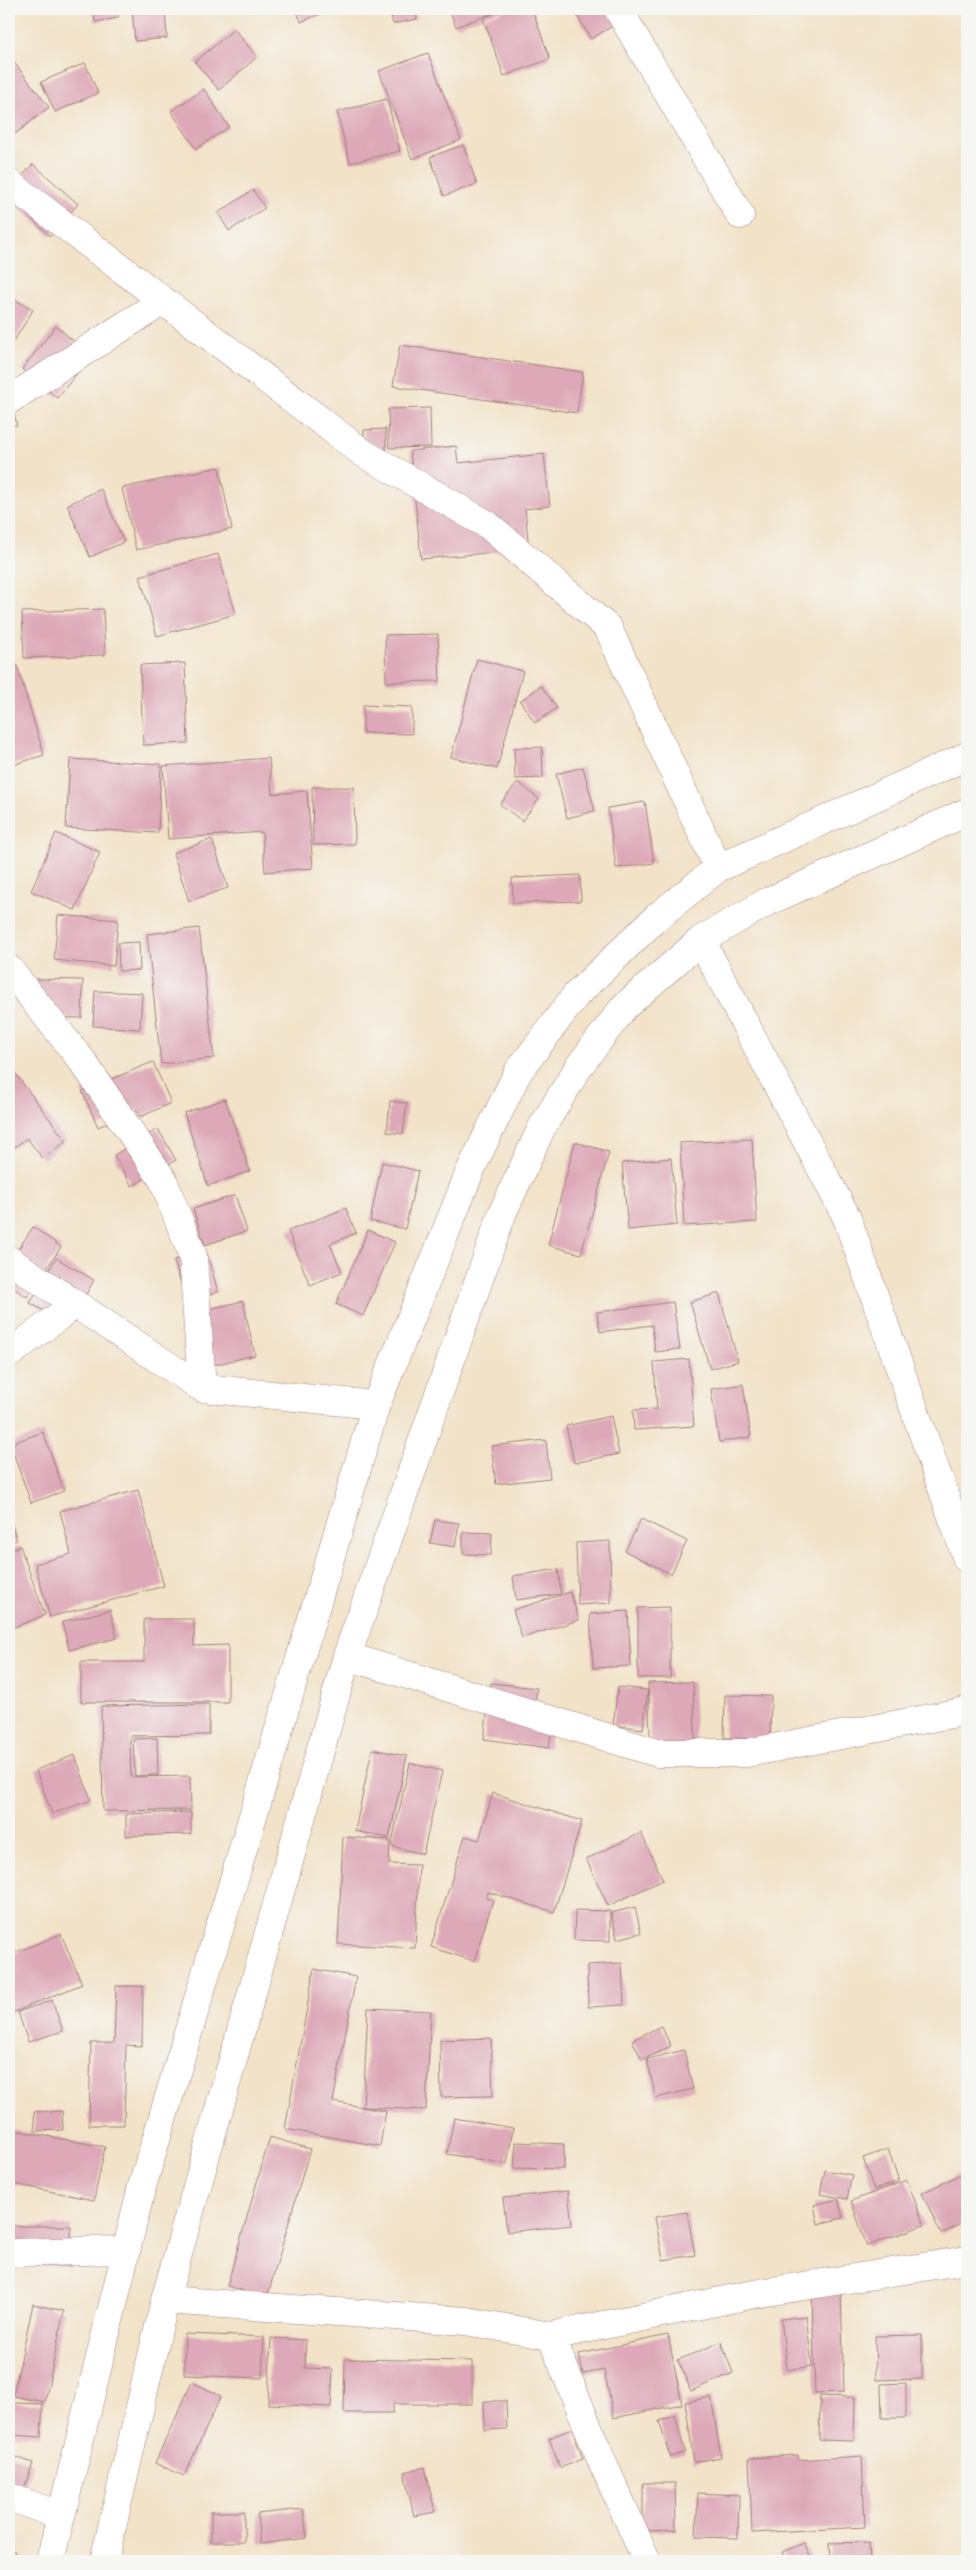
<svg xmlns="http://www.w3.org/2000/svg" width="976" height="2570" font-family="Kalam,sans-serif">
<rect width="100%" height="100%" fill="#f6f6f2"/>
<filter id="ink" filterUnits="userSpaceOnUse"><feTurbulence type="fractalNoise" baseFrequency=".02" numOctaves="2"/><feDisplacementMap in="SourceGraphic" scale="10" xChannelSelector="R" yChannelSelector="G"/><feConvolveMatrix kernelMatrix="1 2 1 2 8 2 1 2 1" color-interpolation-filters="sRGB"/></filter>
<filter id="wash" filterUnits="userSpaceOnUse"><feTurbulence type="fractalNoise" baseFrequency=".0096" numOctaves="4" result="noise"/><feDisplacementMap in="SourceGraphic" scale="20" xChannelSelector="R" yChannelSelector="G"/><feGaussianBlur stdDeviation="1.12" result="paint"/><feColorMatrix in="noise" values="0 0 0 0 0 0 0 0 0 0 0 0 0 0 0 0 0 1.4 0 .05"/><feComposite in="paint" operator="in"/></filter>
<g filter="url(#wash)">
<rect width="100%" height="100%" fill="#f2e2c8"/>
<g id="blocks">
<path fill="#dda8b7" d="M 93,9 L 117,9 L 118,18 L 95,22 Z
M 132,9 L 165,9 L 167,38 L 135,41 Z
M 296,9 L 332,9 L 301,22 Z
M 390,9 L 415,9 L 417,19 L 393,24 Z
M 449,9 L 503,9 L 456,27 Z
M 508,9 L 532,9 L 550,59 L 504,76 L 483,18 Z
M 573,9 L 618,9 L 624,19 L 591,39 Z
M 234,29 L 257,57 L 219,90 L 195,62 Z
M 428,53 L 461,140 L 412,159 L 379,71 Z
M 9,56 L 49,107 L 9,139 Z
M 85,63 L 98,93 L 55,112 L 41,82 Z
M 204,89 L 229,127 L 196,149 L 171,111 Z
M 387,99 L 400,151 L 350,163 L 337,112 Z
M 463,145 L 477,184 L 444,196 L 430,157 Z
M 33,164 L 78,204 L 50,236 L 9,198 L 9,191 Z
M 253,190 L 265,208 L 229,231 L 218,213 Z
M 9,296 L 33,310 L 14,341 L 9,338 Z
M 56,326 L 91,356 L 57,398 L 22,369 Z
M 400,345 L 583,372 L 577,413 L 393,386 Z
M 9,393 L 17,425 L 9,427 Z
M 430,408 L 431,447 L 389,448 L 388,409 Z
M 386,429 L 386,454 L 364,454 L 364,430 Z
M 456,446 L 458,463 L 544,454 L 550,506 L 525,509 L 529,549 L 421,559 L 410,451 Z
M 219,467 L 232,529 L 136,550 L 122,488 Z
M 101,489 L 124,542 L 90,557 L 67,505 Z
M 218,554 L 236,614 L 157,636 L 140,576 Z
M 103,609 L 105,655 L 24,658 L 22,612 Z
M 438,634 L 440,681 L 386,682 L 385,635 Z
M 477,659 L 523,671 L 497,769 L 451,757 Z
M 185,663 L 188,743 L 143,745 L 140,665 Z
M 17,665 L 44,755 L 9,766 L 9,667 Z
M 541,686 L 557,708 L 535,723 L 520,701 Z
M 363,705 L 412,707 L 412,734 L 363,733 Z
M 542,747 L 543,778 L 515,779 L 514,748 Z
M 269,758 L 272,794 L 307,791 L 313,868 L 265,872 L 262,832 L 168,839 L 163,766 Z
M 70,759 L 161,764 L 158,833 L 66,828 Z
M 583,767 L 595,811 L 567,818 L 556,774 Z
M 518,782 L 539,799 L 522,821 L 500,804 Z
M 312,787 L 354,787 L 355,844 L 313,845 Z
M 645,802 L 654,863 L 616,868 L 608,808 Z
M 56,833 L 100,852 L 75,910 L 31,891 Z
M 212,839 L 228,888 L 189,901 L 173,853 Z
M 580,875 L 581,901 L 513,903 L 512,878 Z
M 58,915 L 118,920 L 114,966 L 54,960 Z
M 199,928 L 214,1058 L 161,1064 L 147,934 Z
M 139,942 L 140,970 L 119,971 L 118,943 Z
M 34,979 L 83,980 L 82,1018 L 34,1017 Z
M 95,991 L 142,993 L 140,1029 L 93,1026 Z
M 153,1062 L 171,1103 L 140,1117 L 137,1110 L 98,1127 L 82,1091 Z
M 15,1073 L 66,1141 L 43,1159 L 27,1138 L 9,1151 L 9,1078 Z
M 225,1099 L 250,1171 L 208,1186 L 184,1113 Z
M 390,1101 L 407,1103 L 403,1134 L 387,1132 Z
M 158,1129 L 176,1160 L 132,1186 L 114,1155 Z
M 752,1139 L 757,1222 L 684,1226 L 680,1143 Z
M 575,1142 L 609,1152 L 581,1254 L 548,1245 Z
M 671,1158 L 677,1225 L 628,1230 L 622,1163 Z
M 382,1162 L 418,1171 L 405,1229 L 370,1221 Z
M 235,1195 L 247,1231 L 205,1245 L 193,1209 Z
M 346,1208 L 356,1233 L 330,1244 L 342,1272 L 310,1285 L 288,1231 Z
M 33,1227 L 61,1247 L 27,1297 L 9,1285 L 9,1263 Z
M 368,1230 L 395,1242 L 363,1316 L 336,1304 Z
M 206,1251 L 218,1292 L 186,1301 L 174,1260 Z
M 56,1258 L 94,1280 L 69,1325 L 30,1303 Z
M 719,1293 L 738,1361 L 710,1369 L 690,1302 Z
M 243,1301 L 255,1355 L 205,1367 L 193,1313 Z
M 673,1302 L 680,1349 L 655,1352 L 652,1325 L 600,1332 L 597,1312 Z
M 689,1359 L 694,1426 L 634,1430 L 633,1410 L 657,1409 L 654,1362 Z
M 743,1384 L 751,1437 L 719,1442 L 711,1389 Z
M 611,1416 L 619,1454 L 574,1463 L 566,1426 Z
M 43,1432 L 64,1491 L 31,1503 L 10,1444 Z
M 546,1440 L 550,1478 L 496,1484 L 491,1446 Z
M 138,1490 L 164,1586 L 50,1617 L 35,1564 L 71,1554 L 60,1511 Z
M 9,1518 L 17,1540 L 9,1543 Z
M 641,1519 L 687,1541 L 671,1574 L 625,1551 Z
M 435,1520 L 459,1523 L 455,1547 L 430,1543 Z
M 463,1532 L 492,1533 L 491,1555 L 463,1554 Z
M 610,1541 L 611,1603 L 578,1605 L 576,1543 Z
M 20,1546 L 45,1615 L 12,1628 L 9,1618 L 9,1550 Z
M 558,1569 L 561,1594 L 516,1600 L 513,1576 Z
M 570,1592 L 579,1620 L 522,1638 L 513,1610 Z
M 670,1607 L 670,1678 L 638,1678 L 638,1608 Z
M 110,1610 L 117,1638 L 69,1650 L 62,1622 Z
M 628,1611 L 631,1666 L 593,1668 L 590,1614 Z
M 144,1619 L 194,1619 L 194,1646 L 228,1645 L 228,1702 L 81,1702 L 81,1662 L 144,1662 Z
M 693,1682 L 696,1756 L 651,1758 L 648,1683 Z
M 491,1683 L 537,1688 L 534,1716 L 553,1718 L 549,1748 L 484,1739 Z
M 618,1687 L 648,1690 L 643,1729 L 613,1725 Z
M 725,1695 L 771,1696 L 770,1739 L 724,1738 Z
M 209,1704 L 209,1735 L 130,1736 L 131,1777 L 190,1776 L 191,1810 L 103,1811 L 101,1706 Z
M 157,1738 L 158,1775 L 135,1776 L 133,1739 Z
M 372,1749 L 407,1756 L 389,1838 L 355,1831 Z
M 75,1755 L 91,1800 L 52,1814 L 36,1770 Z
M 410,1763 L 442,1771 L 423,1854 L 391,1846 Z
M 493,1793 L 582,1821 L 554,1912 L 488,1892 L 486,1898 L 493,1900 L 474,1961 L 431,1947 L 465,1836 L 479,1840 Z
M 191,1812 L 191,1834 L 126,1836 L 126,1814 Z
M 641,1833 L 663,1880 L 608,1906 L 586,1859 Z
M 343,1837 L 390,1840 L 389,1864 L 419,1865 L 415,1948 L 338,1944 Z
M 635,1907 L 641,1933 L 617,1939 L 611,1913 Z
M 575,1910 L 610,1911 L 610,1941 L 574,1940 Z
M 61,1934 L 82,1984 L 9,2014 L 9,1955 Z
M 622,1963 L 624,2005 L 588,2007 L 587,1965 Z
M 314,1969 L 356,1977 L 333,2102 L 386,2111 L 380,2146 L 285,2129 Z
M 116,1986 L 143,1986 L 142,2046 L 126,2045 L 124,2125 L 89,2125 L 91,2043 L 114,2043 Z
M 52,2000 L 63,2031 L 28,2042 L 18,2012 Z
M 368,2008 L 431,2011 L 426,2110 L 363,2107 Z
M 661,2026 L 671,2046 L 642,2060 L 632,2040 Z
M 491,2038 L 493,2096 L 441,2097 L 440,2040 Z
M 684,2050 L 693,2089 L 656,2098 L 647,2059 Z
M 62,2111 L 63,2130 L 35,2131 L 34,2112 Z
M 454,2118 L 513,2128 L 507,2164 L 447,2154 Z
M 9,2129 L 105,2147 L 94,2200 L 9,2183 Z
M 270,2137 L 310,2149 L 267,2298 L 227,2286 Z
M 516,2142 L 564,2144 L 564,2169 L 514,2168 Z
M 888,2149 L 899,2181 L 874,2190 L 863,2158 Z
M 825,2170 L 852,2175 L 847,2199 L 820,2194 Z
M 963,2173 L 967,2182 L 967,2221 L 941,2234 L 922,2193 Z
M 907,2180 L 924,2225 L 867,2246 L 851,2201 Z
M 568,2191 L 572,2225 L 507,2232 L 503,2198 Z
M 838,2199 L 843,2218 L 818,2224 L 814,2205 Z
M 687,2212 L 695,2255 L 663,2260 L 655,2217 Z
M 9,2226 L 71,2226 L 71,2266 L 9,2265 Z
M 841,2291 L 844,2392 L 815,2393 L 812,2293 Z
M 33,2304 L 64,2311 L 45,2402 L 13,2396 Z
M 806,2316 L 812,2366 L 787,2370 L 781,2319 Z
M 185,2334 L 264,2337 L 262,2378 L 184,2375 Z
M 668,2335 L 682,2404 L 614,2418 L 604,2370 L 583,2374 L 579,2354 Z
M 922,2335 L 922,2379 L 876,2380 L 875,2336 Z
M 271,2338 L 306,2340 L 305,2368 L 333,2369 L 331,2407 L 268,2404 Z
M 721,2342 L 733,2373 L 691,2391 L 678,2360 Z
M 345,2359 L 472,2361 L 472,2404 L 393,2404 L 393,2413 L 344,2413 Z
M 192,2382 L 221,2396 L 184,2476 L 155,2463 Z
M 906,2383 L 906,2418 L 882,2418 L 881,2384 Z
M 820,2396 L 855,2397 L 854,2441 L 819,2440 Z
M 711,2397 L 721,2457 L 694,2462 L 685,2402 Z
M 484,2401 L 506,2401 L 507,2429 L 485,2430 Z
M 14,2403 L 43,2404 L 41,2437 L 12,2435 Z
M 675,2416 L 685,2452 L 670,2457 L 659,2421 Z
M 572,2429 L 583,2459 L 560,2468 L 549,2438 Z
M 9,2455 L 33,2463 L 19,2504 L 9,2501 Z
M 798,2455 L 798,2460 L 862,2456 L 865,2527 L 752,2533 L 749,2458 Z
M 425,2467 L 435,2512 L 414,2516 L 404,2472 Z
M 643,2483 L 675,2483 L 676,2530 L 643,2531 Z
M 698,2493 L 739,2495 L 738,2538 L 696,2537 Z
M 303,2509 L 307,2538 L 260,2544 L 257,2514 Z
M 211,2512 L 244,2512 L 244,2542 L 211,2542 Z
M 869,2542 L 870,2561 L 831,2561 L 830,2543 Z
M 804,2543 L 812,2561 L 786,2561 L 782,2552 Z
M 9,2548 L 15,2552 L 10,2561 L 9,2561 Z"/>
</g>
</g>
<g filter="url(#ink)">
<use href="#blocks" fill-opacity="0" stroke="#9e807a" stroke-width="1"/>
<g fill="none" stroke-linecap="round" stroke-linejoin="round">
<defs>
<path id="minor" d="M 618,9 L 740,215
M 9,183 L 363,453 L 488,525 L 608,628 L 718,868
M 9,400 L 163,301
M 701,940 L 847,1218 L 967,1559
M 9,969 L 83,1062 L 163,1180 L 193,1256 L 202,1388
M 9,1260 L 202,1388 L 376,1405
M 9,1354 L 75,1304
M 347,1656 L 657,1753 L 747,1753 L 967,1711
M 9,2253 L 124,2250
M 165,2300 L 466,2321 L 551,2336 L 754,2294 L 967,2260
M 551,2336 L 600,2457 L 647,2561
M 9,2497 L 61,2516
M 50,2561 L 141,2190 L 376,1405 L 471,1169 L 518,1072 L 576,995 L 657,917 L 718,868 L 967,756
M 104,2561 L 165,2300 L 347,1656 L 502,1214 L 542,1127 L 580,1065 L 624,1007 L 701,940 L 767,902 L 967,812"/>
</defs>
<use href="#minor" stroke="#9e807a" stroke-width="29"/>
<use href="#minor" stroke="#fff" stroke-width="28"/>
</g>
</g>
<rect width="976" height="2570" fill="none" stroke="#f6f6f2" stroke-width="30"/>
</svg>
